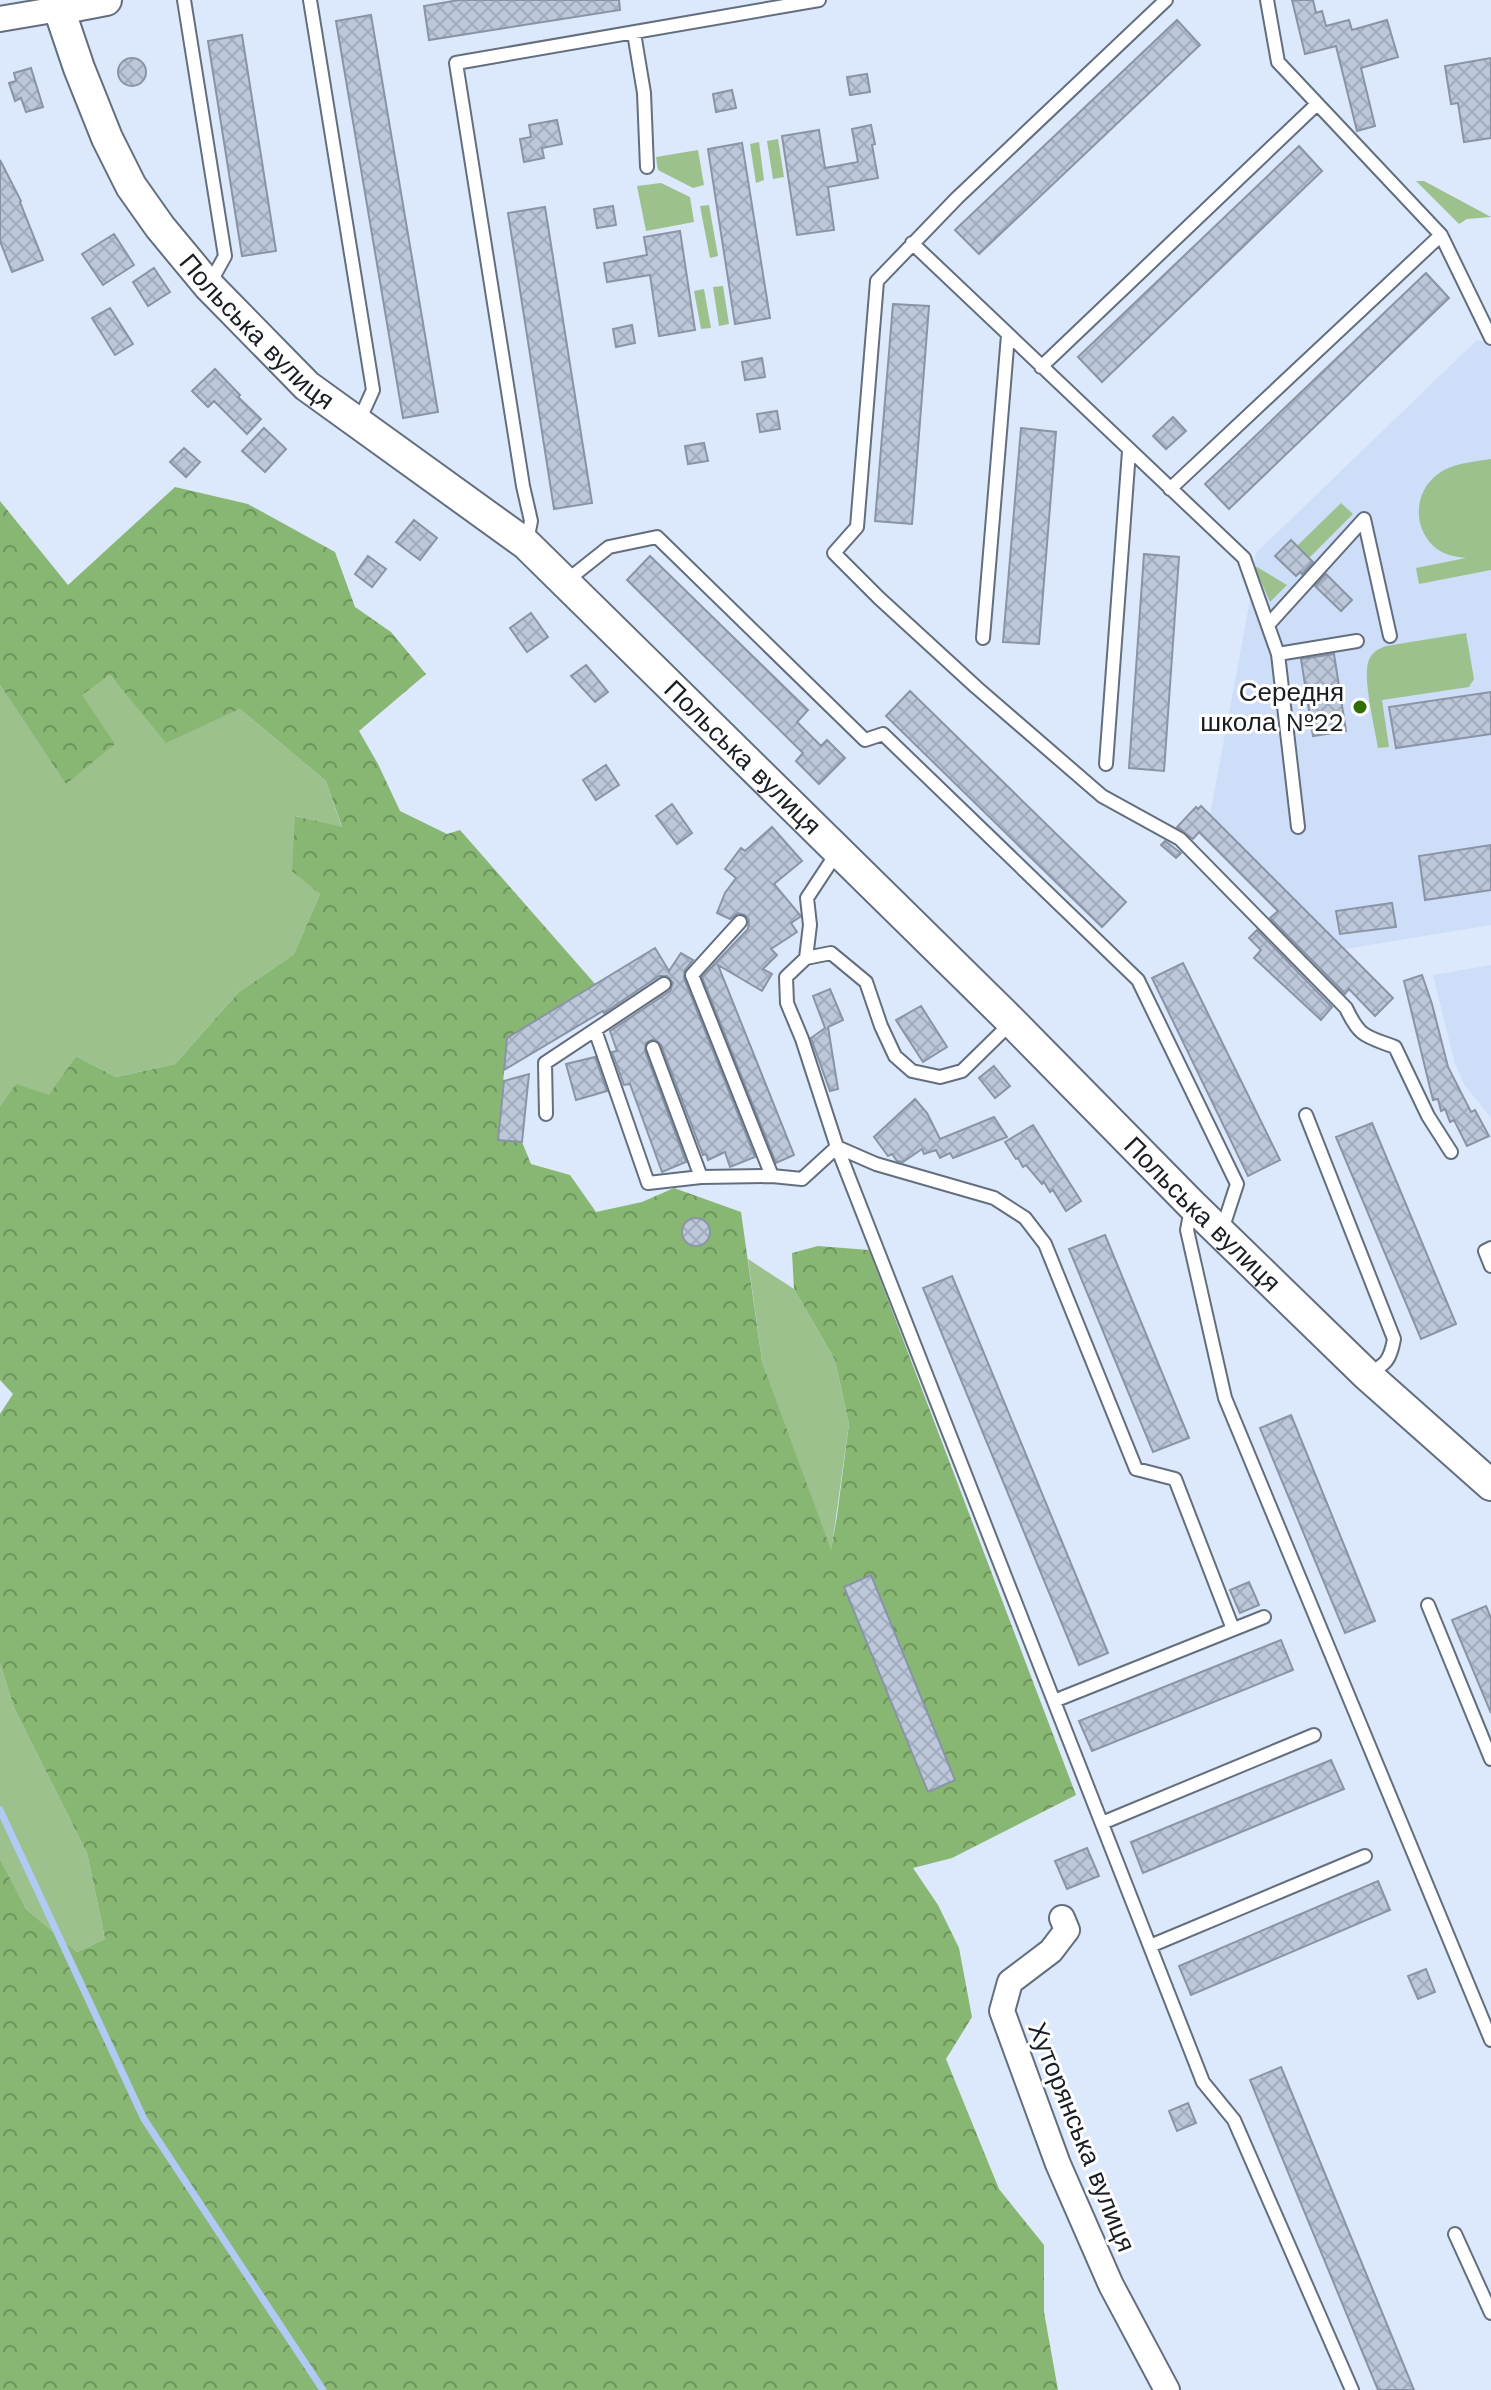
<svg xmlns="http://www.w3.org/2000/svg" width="1491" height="2390" font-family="'Work Sans',sans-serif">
<defs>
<pattern id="forest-crowns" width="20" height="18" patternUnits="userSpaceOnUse" patternTransform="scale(2)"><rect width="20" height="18" fill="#87b773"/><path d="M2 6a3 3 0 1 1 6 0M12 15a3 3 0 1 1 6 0" fill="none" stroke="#6e945e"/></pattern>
<pattern id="building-cross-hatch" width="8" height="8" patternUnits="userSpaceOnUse" patternTransform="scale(2)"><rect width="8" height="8" fill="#bcc8da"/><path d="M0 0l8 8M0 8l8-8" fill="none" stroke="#a1abbb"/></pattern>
</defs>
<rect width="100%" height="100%" fill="#dce8fb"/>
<path fill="#cedef8" d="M 1477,340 L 1491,344 L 1491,925 L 1345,949 L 1210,815 L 1250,600 L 1256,553 Z
M 1491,965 L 1491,1118 L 1464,1084 L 1455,1064 L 1433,975 Z"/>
<path fill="#9cc18d" d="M 778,139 L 784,177 L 773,179 L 767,141 Z
M 759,142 L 764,180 L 756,183 L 750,144 Z
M 698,150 L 704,185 L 693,188 L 658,170 L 656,157 Z
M 1416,181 L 1424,181 L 1491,217 L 1467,219 L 1459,224 Z
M 661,183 L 690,197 L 694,222 L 646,231 L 637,186 Z
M 709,205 L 718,256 L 710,258 L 700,206 Z
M 723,286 L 729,324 L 719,326 L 713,287 Z
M 704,289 L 711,328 L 701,329 L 694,291 Z
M 1491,459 L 1491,570 L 1419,584 L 1416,568 L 1466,558 C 1456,557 1445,555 1437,549 C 1412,530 1413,492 1438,474 C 1452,463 1473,462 1491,459 Z
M 1341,503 L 1353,514 L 1309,558 L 1297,546 Z
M 1257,567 L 1287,585 L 1270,602 L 1255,568 Z
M 1466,633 L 1474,679 L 1469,687 L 1382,700 L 1389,747 L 1378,748 C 1375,729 1363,680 1368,663 C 1370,654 1377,649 1386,646 Z
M 110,675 L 166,742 L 240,709 L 326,781 L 342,828 L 296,816 L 320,894 L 294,954 L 239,992 L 175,1064 L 116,1077 L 76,1056 L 49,1096 L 16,1085 L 0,1106 L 0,685 L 66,783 L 82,694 Z
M 748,1259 L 794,1289 L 835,1360 L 849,1424 L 831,1552 L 762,1361 Z
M 0,1663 L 14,1708 L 87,1853 L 105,1939 L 77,1952 L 26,1909 L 0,1862 Z"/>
<path fill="url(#forest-crowns)" d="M 175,487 L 248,504 L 335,552 L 355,607 L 391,632 L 426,674 L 359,731 L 378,764 L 400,811 L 447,834 L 460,830 L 596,985 L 507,1038 L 498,1140 L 522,1142 L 531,1164 L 570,1175 L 596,1212 L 642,1202 L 674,1188 L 741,1212 L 762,1361 L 831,1550 L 837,1516 L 849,1424 L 835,1360 L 794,1289 L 792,1253 L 818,1246 L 869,1250 L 1076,1795 L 952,1858 L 913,1868 L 938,1905 L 959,1948 L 972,2017 L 946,2059 L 999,2189 L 1044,2245 L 1044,2312 L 1058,2390 L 0,2390 L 0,1860 L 26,1909 L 77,1952 L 105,1939 L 87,1853 L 14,1708 L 0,1663 L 0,1414 L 13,1394 L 0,1380 L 0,1106 L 16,1084 L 49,1095 L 76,1056 L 116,1077 L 175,1064 L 239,992 L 294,954 L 320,894 L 292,871 L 295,816 L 342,827 L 326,781 L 240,709 L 166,743 L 110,675 L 82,695 L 115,744 L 66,784 L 0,685 L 0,501 L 68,585 Z"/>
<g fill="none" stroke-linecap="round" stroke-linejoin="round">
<path stroke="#b0caf3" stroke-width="7" d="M 0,1810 L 144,2119 L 323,2390"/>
</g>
<path fill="url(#building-cross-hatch)" stroke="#8994a6" stroke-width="2" d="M 459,0 L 619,0 L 620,10 L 429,40 L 424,6 Z
M 1292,0 L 1313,0 L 1316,13 L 1322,11 L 1326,26 L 1349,20 L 1352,30 L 1387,20 L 1398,57 L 1361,68 L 1375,126 L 1357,131 L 1336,46 L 1305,54 Z
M 371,15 L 438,412 L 403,418 L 336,21 Z
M 1177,20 L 1200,45 L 979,254 L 955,230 Z
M 242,35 L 276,251 L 242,256 L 208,41 Z
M 1491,58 L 1491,138 L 1464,142 L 1458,103 L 1451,104 L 1445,66 Z
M118 72a14 14 0 1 1 28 0a14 14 0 1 1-28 0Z
M 31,68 L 43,107 L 26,112 L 21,98 L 15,101 L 9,83 L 16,81 L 14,73 Z
M 867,74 L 870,92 L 850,95 L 847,77 Z
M 732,90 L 736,108 L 716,112 L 713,94 Z
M 557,120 L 562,144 L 542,148 L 544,158 L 524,162 L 520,139 L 531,137 L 529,125 Z
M 871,125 L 875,144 L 872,145 L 878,178 L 828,187 L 834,230 L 797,235 L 782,136 L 819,130 L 825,168 L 858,162 L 852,129 Z
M 742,143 L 770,318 L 735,324 L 708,149 Z
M 1299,146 L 1322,171 L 1102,382 L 1078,357 Z
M 0,160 L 21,201 L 20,202 L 43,260 L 12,272 L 0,241 Z
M 613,206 L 616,225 L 597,228 L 594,209 Z
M 545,207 L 592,503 L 554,509 L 508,213 Z
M 680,231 L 695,330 L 659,336 L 650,275 L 607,282 L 604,263 L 647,255 L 644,237 Z
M 114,234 L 134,265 L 103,285 L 82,254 Z
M 154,268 L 170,292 L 148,306 L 133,282 Z
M 1426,273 L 1449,298 L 1229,509 L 1205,484 Z
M 893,304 L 929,306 L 912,524 L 875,521 Z
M 110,308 L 133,344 L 115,355 L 92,318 Z
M 632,325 L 635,343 L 616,347 L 613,329 Z
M 762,358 L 765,377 L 745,380 L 742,362 Z
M 215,369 L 240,395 L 238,397 L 261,419 L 247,434 L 214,401 L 208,407 L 192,391 Z
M 777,411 L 780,429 L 760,432 L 757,414 Z
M 1173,417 L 1186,431 L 1166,449 L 1153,436 Z
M 264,428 L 286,449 L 265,472 L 242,451 Z
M 1021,428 L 1056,432 L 1039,644 L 1003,642 Z
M 704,443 L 708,461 L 688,464 L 685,446 Z
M 184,448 L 200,462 L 186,477 L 170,462 Z
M 414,520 L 437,538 L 420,560 L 396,542 Z
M 1291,540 L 1313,562 L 1302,574 L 1300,572 L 1296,576 L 1275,556 Z
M 1144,554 L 1179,557 L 1164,771 L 1129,768 Z
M 368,556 L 386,569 L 372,587 L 355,574 Z
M 650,556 L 808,710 L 797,722 L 821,746 L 827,740 L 845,758 L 819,784 L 796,761 L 803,753 L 627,580 Z
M 1326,574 L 1352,600 L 1341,611 L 1315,586 Z
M 531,613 L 548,637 L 527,652 L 510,628 Z
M 1334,654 L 1346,731 L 1313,736 L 1301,659 Z
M 586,665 L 608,692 L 595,702 L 571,676 Z
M 910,691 L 1126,902 L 1102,927 L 886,716 Z
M 1491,692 L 1491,734 L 1396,748 L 1389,707 Z
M 606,765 L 619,785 L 596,800 L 583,780 Z
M 672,804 L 692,833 L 677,844 L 656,816 Z
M 1201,806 L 1393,998 L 1375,1016 L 1349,989 L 1345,994 L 1270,918 L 1278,911 L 1199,832 L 1193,839 L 1177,827 L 1196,807 L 1198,809 Z
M 772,827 L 802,861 L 774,884 L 800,915 L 800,917 L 791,923 L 797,932 L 771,949 L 777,955 L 763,969 L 772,974 L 762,991 L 718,965 L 794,1155 L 776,1163 L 702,977 L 748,929 L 749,920 L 745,915 L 738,913 L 730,919 L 717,913 L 725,893 L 736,878 L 725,869 L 741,848 L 745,851 Z
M 1165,841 L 1181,853 L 1176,858 L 1161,845 Z
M 1491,845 L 1491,890 L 1425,900 L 1419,856 Z
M 1392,903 L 1396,927 L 1340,934 L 1336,911 Z
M 1257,930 L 1332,1007 L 1321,1020 L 1254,958 L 1261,950 L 1249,938 Z
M 655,948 L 669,971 L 681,953 L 693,960 L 685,970 L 684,978 L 755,1157 L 730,1167 L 725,1152 L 708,1160 L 706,1154 L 703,1155 L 661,1045 L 654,1039 L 646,1043 L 645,1051 L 686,1162 L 662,1172 L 630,1084 L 624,1085 L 612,1052 L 617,1051 L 610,1031 L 670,991 L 673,983 L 667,976 L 659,976 L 604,1013 L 603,1011 L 504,1070 L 507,1038 Z
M 1183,963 L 1280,1160 L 1248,1176 L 1152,978 Z
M 1422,975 L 1432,1004 L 1448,1067 L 1471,1112 L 1475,1110 L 1489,1136 L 1467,1146 L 1454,1120 L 1450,1122 L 1445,1109 L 1441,1111 L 1438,1099 L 1433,1100 L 1404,981 Z
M 830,989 L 843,1020 L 828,1027 L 838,1089 L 830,1091 L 811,1038 L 825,1028 L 813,996 Z
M 921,1006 L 947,1047 L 923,1062 L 896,1020 Z
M 595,1057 L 607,1091 L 576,1100 L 566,1064 Z
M 994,1066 L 1010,1086 L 995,1098 L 979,1078 Z
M 529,1074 L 522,1142 L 498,1140 L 504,1081 Z
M 915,1099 L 927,1113 L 940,1139 L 994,1117 L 1007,1137 L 953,1158 L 950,1153 L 940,1158 L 936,1150 L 924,1154 L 922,1149 L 903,1162 L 897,1161 L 892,1154 L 888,1156 L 874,1137 Z
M 1372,1123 L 1456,1324 L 1421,1339 L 1336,1137 Z
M 1033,1125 L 1081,1201 L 1066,1211 L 1053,1190 L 1050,1192 L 1044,1182 L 1042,1184 L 1026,1165 L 1023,1167 L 1018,1158 L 1016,1159 L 1005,1142 Z
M682 1232a14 14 0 1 1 28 0a14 14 0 1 1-28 0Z
M 1105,1235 L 1189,1438 L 1153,1452 L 1069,1249 Z
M 952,1276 L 1108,1653 L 1079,1665 L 923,1288 Z
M 1291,1415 L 1375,1621 L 1345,1633 L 1260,1428 Z
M 871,1575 L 955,1780 L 928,1792 L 844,1587 Z
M 1249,1582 L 1259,1605 L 1240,1613 L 1230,1590 Z
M 1486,1606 L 1491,1618 L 1491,1713 L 1452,1620 Z
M 1281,1640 L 1293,1670 L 1092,1751 L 1079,1721 Z
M 1331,1760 L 1344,1789 L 1143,1873 L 1131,1842 Z
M 1087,1848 L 1099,1876 L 1067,1889 L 1055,1861 Z
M 1378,1881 L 1390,1910 L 1191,1995 L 1179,1966 Z
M 1426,1969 L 1435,1992 L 1418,1999 L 1408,1976 Z
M 1281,2067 L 1414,2390 L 1378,2390 L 1250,2080 Z
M 1188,2103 L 1196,2123 L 1177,2131 L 1169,2111 Z"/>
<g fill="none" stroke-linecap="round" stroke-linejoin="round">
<defs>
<path id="service" d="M 184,0 L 225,256 L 209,285
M 310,0 L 373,390 L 359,421
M 1166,0 L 957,198 L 877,281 L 857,527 L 834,553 L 879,598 L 976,687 L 1102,796 L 1180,839 L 1346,1008 C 1360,1038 1366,1036 1395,1047 L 1428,1116 L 1451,1152
M 1267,0 L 1278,62 L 1441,235 L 1491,338
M 634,33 L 644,93 L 647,167
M 912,243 L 1244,558 L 1278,654 L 1298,827
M 1041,367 L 1317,104
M 1170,489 L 1441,235
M 527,541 L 531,521 L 523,486 L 456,63 L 819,0
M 565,582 L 609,547 L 657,537 L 865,740 L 883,734 L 1138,980 L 1237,1184 L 1222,1230
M 1268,625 L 1364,519 L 1390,636
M 983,638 L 1008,335
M 1278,654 L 1357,641
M 1106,764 L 1129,451
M 740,922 L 692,975 L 772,1176 L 802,1179 L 837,1147 L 802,1039 L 787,1003 L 786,977 L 806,958 L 831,953 L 866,982 L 881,1026 L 895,1056 L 912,1071 L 940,1077 L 962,1071 L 1012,1022
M 806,958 L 810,925 L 807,898 L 838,851
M 595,1030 L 648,1183 L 701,1177
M 653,1048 L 701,1177 L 772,1176
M 546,1114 L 545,1063 L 664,984
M 1306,1115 L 1394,1339 C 1390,1361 1386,1364 1367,1375
M 837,1147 L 1203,2082 L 1234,2120 L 1352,2390
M 837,1147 L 876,1164 L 994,1198 L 1025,1218 L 1045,1244 L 1136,1469 L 1175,1479 L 1233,1629
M 1191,1209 L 1187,1230 L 1225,1398 L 1491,2040
M 1491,1248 L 1485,1251 L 1491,1266
M 1428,1605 L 1491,1759
M 1054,1701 L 1264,1617
M 1102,1823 L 1314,1735
M 1150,1946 L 1365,1856
M 1455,2234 L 1491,2313"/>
<path id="minor" d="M 0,19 L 59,9
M 1062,1918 L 1067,1930 L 1051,1951 L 1010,1982 L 1002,2011 L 1058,2164 L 1111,2285 L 1167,2390"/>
<g id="tertiary">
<path id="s1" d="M 56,0 L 79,68 L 107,138 L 131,186 L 160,227 L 208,285 L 307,386 L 526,544 L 1012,1022 L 1192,1205 L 1367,1375 L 1491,1485"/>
<path d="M 59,9 L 106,0"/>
</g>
</defs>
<use href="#service" stroke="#636e7e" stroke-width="16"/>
<use href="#minor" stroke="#636e7e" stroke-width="28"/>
<use href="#tertiary" stroke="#636e7e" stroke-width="34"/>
<use href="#service" stroke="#fff" stroke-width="12"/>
<use href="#minor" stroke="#fff" stroke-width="24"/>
<use href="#tertiary" stroke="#fff" stroke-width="30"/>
</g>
<circle fill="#2f6e00" stroke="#fff" stroke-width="3" cx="1360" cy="707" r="8"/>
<g text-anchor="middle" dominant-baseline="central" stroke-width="6" stroke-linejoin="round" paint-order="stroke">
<g font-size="26" fill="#191d24" stroke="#fff">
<text stroke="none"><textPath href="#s1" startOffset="394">Польська вулиця</textPath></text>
<text stroke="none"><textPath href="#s1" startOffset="1042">Польська вулиця</textPath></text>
<text stroke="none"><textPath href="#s1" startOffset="1690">Польська вулиця</textPath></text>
<text transform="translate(1082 2137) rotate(68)">Хуторянська вулиця</text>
</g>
<g font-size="26" fill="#191d24" stroke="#fff" text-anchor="end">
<text x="1344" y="692">Середня<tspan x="1344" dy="30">школа №22</tspan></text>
</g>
</g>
</svg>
